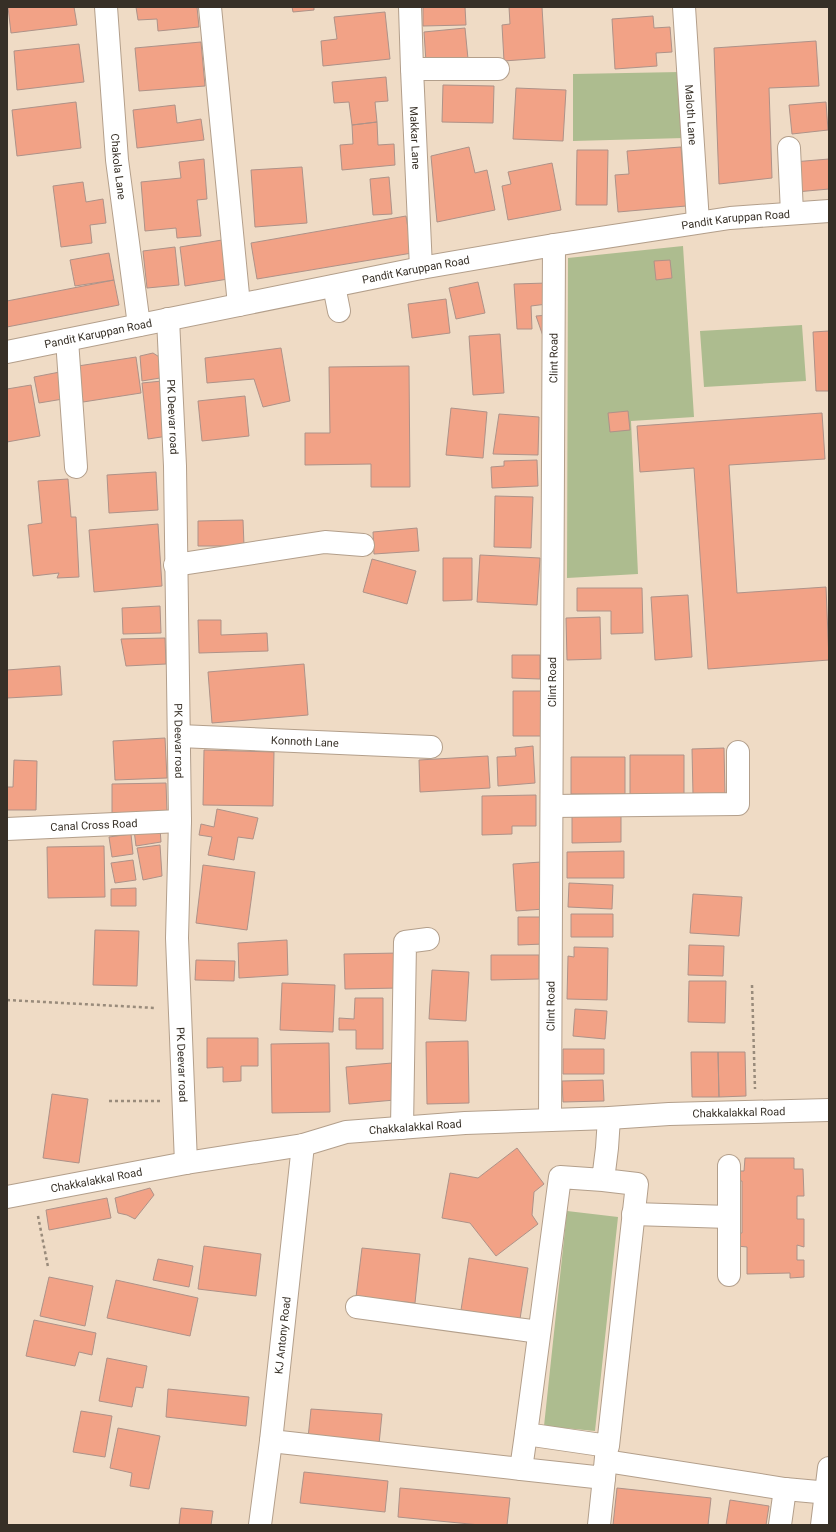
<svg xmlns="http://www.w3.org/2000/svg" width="836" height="1532" font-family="Roboto,sans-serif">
<rect width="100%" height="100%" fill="#efdbc5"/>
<path fill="#adbc8f" d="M 680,72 L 684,138 L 573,141 L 573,74 Z
M 683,246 L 694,417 L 631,421 L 638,574 L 567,578 L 568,258 Z
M 802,325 L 806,381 L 704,387 L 700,331 Z
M 567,1211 L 618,1217 L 595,1431 L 544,1426 Z"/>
<path fill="#f2a286" stroke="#ae9288" d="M 8,7 L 74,7 L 77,25 L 11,33 Z
M 136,7 L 197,7 L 199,27 L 158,31 L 157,19 L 138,20 Z
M 292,7 L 314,7 L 314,10 L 293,12 Z
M 423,7 L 465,7 L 466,25 L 423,26 Z
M 509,7 L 542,7 L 545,58 L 504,61 L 502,25 L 510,24 Z
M 385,12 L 390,59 L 323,66 L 321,41 L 337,39 L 334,17 Z
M 653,16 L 654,28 L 670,27 L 672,52 L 656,53 L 657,66 L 615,69 L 612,19 Z
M 465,28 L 468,59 L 426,62 L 424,32 Z
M 816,41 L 819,86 L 769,88 L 772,178 L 719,184 L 714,48 Z
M 201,42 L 205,86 L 139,91 L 135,48 Z
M 79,44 L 84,82 L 17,90 L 14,51 Z
M 386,77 L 388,101 L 375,102 L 377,122 L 352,125 L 349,102 L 334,103 L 332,82 Z
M 443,85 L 494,86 L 493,123 L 442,122 Z
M 516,88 L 566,90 L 563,141 L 513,139 Z
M 76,102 L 81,148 L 17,156 L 12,110 Z
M 826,102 L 828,130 L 792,134 L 789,105 Z
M 175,105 L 177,123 L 201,119 L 204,140 L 137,148 L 133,110 Z
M 377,122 L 378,145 L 394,144 L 395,165 L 342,170 L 340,145 L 353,144 L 352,125 Z
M 469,147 L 475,173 L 487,170 L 495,210 L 437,222 L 431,156 Z
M 681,147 L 686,206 L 618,212 L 615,175 L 629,174 L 627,151 Z
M 577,150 L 608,150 L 607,205 L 576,205 Z
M 204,159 L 207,199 L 197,200 L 201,236 L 177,238 L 176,228 L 145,231 L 141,182 L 181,178 L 179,162 Z
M 829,159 L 829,189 L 796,192 L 793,162 Z
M 552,163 L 561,210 L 508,220 L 502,186 L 511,184 L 508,172 Z
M 302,167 L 307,223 L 255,227 L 251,170 Z
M 389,177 L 392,214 L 373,215 L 370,179 Z
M 83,182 L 86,202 L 103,199 L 106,223 L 90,225 L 92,243 L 61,247 L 53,186 Z
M 406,216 L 412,253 L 257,279 L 251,243 Z
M 222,240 L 228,279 L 185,286 L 180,247 Z
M 175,247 L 179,285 L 147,288 L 143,251 Z
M 109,253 L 114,280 L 75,286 L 70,260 Z
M 670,260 L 672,278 L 656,280 L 654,261 Z
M 114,280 L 119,305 L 7,327 L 7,301 Z
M 478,282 L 485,313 L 456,319 L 449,288 Z
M 547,283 L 547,304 L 531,306 L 532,329 L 517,329 L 514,284 Z
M 446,299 L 450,333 L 412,338 L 408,304 Z
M 550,315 L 544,339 L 536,316 Z
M 829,331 L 829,391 L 816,391 L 813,332 Z
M 500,334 L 504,393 L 473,395 L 469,336 Z
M 281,348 L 290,401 L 263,407 L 254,379 L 207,383 L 205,358 Z
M 153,353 L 164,360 L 166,377 L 142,381 L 140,356 Z
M 136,357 L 141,393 L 83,402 L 78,366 Z
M 409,366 L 410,487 L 371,487 L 371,464 L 305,465 L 305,433 L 330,433 L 329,367 Z
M 65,371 L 69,398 L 39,403 L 34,377 Z
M 162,381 L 168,436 L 148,439 L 142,383 Z
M 31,385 L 40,436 L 7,442 L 7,389 Z
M 245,396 L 249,436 L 202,441 L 198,401 Z
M 451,408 L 487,412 L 483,458 L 446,455 Z
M 628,411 L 630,430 L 610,432 L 608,413 Z
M 822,413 L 825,459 L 729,465 L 737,593 L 826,587 L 829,660 L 708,669 L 694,468 L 640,472 L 637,426 Z
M 499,414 L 539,417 L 538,455 L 493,454 Z
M 537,460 L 538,486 L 492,488 L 491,467 L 504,466 L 504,461 Z
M 156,472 L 158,510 L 109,513 L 107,475 Z
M 68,479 L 71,517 L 76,517 L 79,577 L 57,578 L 59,573 L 33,576 L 28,525 L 42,523 L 38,481 Z
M 495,496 L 533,497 L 531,548 L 494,547 Z
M 243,520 L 244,546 L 198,546 L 198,521 Z
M 158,524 L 162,586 L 94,592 L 89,530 Z
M 417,528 L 419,551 L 374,554 L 373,532 Z
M 480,555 L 540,558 L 537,605 L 477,602 Z
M 443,558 L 472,558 L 472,600 L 443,601 Z
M 372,559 L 416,571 L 407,604 L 363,592 Z
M 577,588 L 642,588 L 643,633 L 611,634 L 611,611 L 577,611 Z
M 688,595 L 692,657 L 655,660 L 651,597 Z
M 160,606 L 161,633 L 123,634 L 122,608 Z
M 600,617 L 601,659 L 567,660 L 566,618 Z
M 198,620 L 221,620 L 221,635 L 267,633 L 268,651 L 199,653 Z
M 165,638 L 166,664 L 126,666 L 121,639 Z
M 512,655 L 540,655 L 540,679 L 512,678 Z
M 304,664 L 308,715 L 212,723 L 208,672 Z
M 60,666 L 62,695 L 7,698 L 7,670 Z
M 513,691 L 541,691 L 542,736 L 513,736 Z
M 165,738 L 167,778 L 115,780 L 113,741 Z
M 533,746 L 535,783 L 498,786 L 497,757 L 516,756 L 515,748 Z
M 724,748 L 725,794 L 693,795 L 692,749 Z
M 204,750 L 274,752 L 273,806 L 203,805 Z
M 630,755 L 684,755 L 684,795 L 630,796 Z
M 488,756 L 490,788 L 420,792 L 419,760 Z
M 571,757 L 625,757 L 625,794 L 571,794 Z
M 14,760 L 37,761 L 36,810 L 7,810 L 7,787 L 13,787 Z
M 166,783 L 167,812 L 112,813 L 112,784 Z
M 536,795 L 536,826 L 512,826 L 512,834 L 482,835 L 482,796 Z
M 217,809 L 258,818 L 253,839 L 238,837 L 234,860 L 208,855 L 212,837 L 199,835 L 201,824 L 214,827 Z
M 621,815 L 621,842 L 572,843 L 572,816 Z
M 160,829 L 161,842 L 136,846 L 134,830 Z
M 131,834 L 133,854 L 112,857 L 109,837 Z
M 160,845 L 162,876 L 143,880 L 137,848 Z
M 104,846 L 105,897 L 48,898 L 47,847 Z
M 624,851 L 624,878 L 567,878 L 567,852 Z
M 133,860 L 136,880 L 115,883 L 111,863 Z
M 541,862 L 544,909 L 516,911 L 513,864 Z
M 203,865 L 255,872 L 247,930 L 196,923 Z
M 569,883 L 613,885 L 612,909 L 568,907 Z
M 136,888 L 136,906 L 111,906 L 111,889 Z
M 693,894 L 742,897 L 739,936 L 690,933 Z
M 571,914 L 613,914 L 613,937 L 571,937 Z
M 518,917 L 543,917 L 544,944 L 518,945 Z
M 95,930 L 139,931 L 137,986 L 93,985 Z
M 287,940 L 288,975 L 239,978 L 238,943 Z
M 689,945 L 724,946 L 723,976 L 688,975 Z
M 574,947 L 608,948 L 607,1000 L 567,999 L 568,956 L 574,957 Z
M 399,953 L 400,988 L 345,989 L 344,954 Z
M 491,955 L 539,955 L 539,979 L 491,980 Z
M 196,960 L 235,961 L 234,981 L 195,980 Z
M 432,970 L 469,972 L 466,1021 L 429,1019 Z
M 689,981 L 726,981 L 725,1023 L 688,1022 Z
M 282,983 L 335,985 L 333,1032 L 280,1030 Z
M 355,998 L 383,998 L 383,1049 L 356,1049 L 356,1030 L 339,1030 L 339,1018 L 354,1019 Z
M 575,1009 L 607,1011 L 605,1039 L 573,1036 Z
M 207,1038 L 258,1038 L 258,1066 L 241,1066 L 241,1081 L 223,1082 L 223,1067 L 207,1068 Z
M 468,1041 L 469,1103 L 427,1104 L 426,1042 Z
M 329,1043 L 330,1112 L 272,1113 L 271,1044 Z
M 563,1049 L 604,1049 L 604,1074 L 563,1074 Z
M 691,1052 L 718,1052 L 719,1097 L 692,1097 Z
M 718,1052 L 745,1052 L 746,1096 L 719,1097 Z
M 392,1063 L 395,1100 L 349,1104 L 346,1067 Z
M 603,1080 L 604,1101 L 563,1102 L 562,1081 Z
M 52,1094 L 88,1099 L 79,1163 L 43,1158 Z
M 517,1148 L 544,1184 L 534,1192 L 532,1215 L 538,1224 L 496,1256 L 470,1223 L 442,1218 L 450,1173 L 478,1178 Z
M 745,1158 L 794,1158 L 794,1169 L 803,1169 L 804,1196 L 797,1196 L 797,1219 L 804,1219 L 804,1247 L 797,1245 L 797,1260 L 804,1260 L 804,1277 L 790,1278 L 790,1273 L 747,1274 L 747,1247 L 737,1246 L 737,1233 L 742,1233 L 742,1181 L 736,1181 L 736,1171 L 744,1171 Z
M 150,1188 L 154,1195 L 135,1219 L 127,1215 L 118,1213 L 115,1198 Z
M 107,1198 L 111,1218 L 49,1230 L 46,1210 Z
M 204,1246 L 261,1254 L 256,1296 L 198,1289 Z
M 362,1248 L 420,1254 L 415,1303 L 356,1297 Z
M 469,1258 L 528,1268 L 520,1319 L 461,1310 Z
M 158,1259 L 193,1266 L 189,1287 L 153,1280 Z
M 49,1277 L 93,1286 L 85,1326 L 40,1316 Z
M 116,1280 L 198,1298 L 190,1336 L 107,1318 Z
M 34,1320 L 96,1333 L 92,1355 L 79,1352 L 75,1366 L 26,1356 Z
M 107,1358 L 147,1366 L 143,1388 L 136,1387 L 132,1407 L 99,1401 Z
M 168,1389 L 249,1397 L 246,1426 L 166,1417 Z
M 311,1409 L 382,1414 L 379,1444 L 308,1438 Z
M 81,1411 L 112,1416 L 105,1457 L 73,1452 Z
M 118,1428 L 160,1436 L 149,1489 L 130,1486 L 132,1473 L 110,1468 Z
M 304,1472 L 388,1481 L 385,1512 L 300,1503 Z
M 400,1488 L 510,1498 L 507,1525 L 480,1525 L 398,1517 Z
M 617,1488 L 711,1498 L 708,1525 L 613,1525 Z
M 730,1500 L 769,1506 L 766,1525 L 726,1525 Z
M 181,1508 L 213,1511 L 211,1525 L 179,1525 Z"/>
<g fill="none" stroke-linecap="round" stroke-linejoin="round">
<defs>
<g id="minor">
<path id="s1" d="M 106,7 L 117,160 L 139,325"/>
<path d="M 210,7 L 239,305"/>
<path id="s2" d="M 410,7 L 412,69 L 421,268"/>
<path id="s3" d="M 684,7 L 698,222"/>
<path d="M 412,69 L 498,69"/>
<path d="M 789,148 L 792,213"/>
<path d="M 334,286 L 339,311"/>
<path id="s4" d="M 168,319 L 175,466 L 180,821 L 177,938 L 186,1163"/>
<path d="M 67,340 L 76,467"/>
<path d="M 175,565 L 325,542 L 363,545"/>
<path id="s5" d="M 179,736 L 431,747"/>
<path d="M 552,806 L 738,804 L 738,752"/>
<path id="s6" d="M 7,829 L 180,821"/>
<path id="s7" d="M 550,1120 L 554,245"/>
<path d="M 402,1128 L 405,942 L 428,939"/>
<path d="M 603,1180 L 560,1177 L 526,1434 L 608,1446 L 637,1184 L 603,1180 L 607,1148 L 609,1118"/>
<path id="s8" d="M 7,1197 L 186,1163 L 303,1145 L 346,1132 L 465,1123 L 609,1118 L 669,1114 L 829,1110"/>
<path d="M 633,1214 L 729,1217"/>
<path d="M 729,1275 L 729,1166"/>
<path d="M 357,1307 L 539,1332"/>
<path d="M 526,1434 L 521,1469 L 604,1478 L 607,1447"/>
<path d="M 271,1441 L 521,1469"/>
<path d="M 606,1461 L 785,1489 L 829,1493"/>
<path id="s9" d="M 260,1525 L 271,1441 L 303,1145"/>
<path d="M 599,1525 L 604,1478"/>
<path d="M 780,1525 L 785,1489"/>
<path d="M 822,1525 L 829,1468"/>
</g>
<g id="major">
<path id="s10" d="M 7,352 L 421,268 L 554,245 L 730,218 L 829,211"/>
</g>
</defs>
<use href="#minor" stroke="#b39f8b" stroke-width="24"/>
<use href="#major" stroke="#b39f8b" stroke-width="24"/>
<path stroke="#998b7b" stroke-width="2.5" stroke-dasharray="3 3" stroke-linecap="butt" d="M 752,985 L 755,1089
M 7,1000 L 156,1008
M 109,1101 L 160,1101
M 38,1216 L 48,1267"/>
<use href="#minor" stroke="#fff" stroke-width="22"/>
<use href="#major" stroke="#fff" stroke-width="22"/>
</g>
<g text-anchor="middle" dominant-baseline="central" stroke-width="3" stroke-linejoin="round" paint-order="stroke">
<g font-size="11" fill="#373027" stroke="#efdbc5">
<text stroke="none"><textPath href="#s3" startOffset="108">Maloth Lane</textPath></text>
<text stroke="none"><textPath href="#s2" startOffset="131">Makkar Lane</textPath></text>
<text stroke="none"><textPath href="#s1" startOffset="160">Chakola Lane</textPath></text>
<text stroke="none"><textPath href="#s10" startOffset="741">Pandit Karuppan Road</textPath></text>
<text stroke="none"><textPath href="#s10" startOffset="417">Pandit Karuppan Road</textPath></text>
<text stroke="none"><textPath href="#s10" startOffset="93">Pandit Karuppan Road</textPath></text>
<text stroke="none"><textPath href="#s7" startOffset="762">Clint Road</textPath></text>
<text stroke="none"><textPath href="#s4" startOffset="98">PK Deevar road</textPath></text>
<text stroke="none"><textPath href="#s7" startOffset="438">Clint Road</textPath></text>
<text stroke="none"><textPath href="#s4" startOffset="422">PK Deevar road</textPath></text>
<text stroke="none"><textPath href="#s5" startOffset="126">Konnoth Lane</textPath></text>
<text stroke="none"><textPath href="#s6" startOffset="87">Canal Cross Road</textPath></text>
<text stroke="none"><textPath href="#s7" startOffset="114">Clint Road</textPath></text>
<text stroke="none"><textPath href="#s4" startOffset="746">PK Deevar road</textPath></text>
<text stroke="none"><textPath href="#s8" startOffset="739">Chakkalakkal Road</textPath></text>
<text stroke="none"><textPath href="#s8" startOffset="415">Chakkalakkal Road</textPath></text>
<text stroke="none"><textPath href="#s8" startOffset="91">Chakkalakkal Road</textPath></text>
<text stroke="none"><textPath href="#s9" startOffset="191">KJ Antony Road</textPath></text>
</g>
</g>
<rect width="836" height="1532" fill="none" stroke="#373027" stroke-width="16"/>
</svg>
